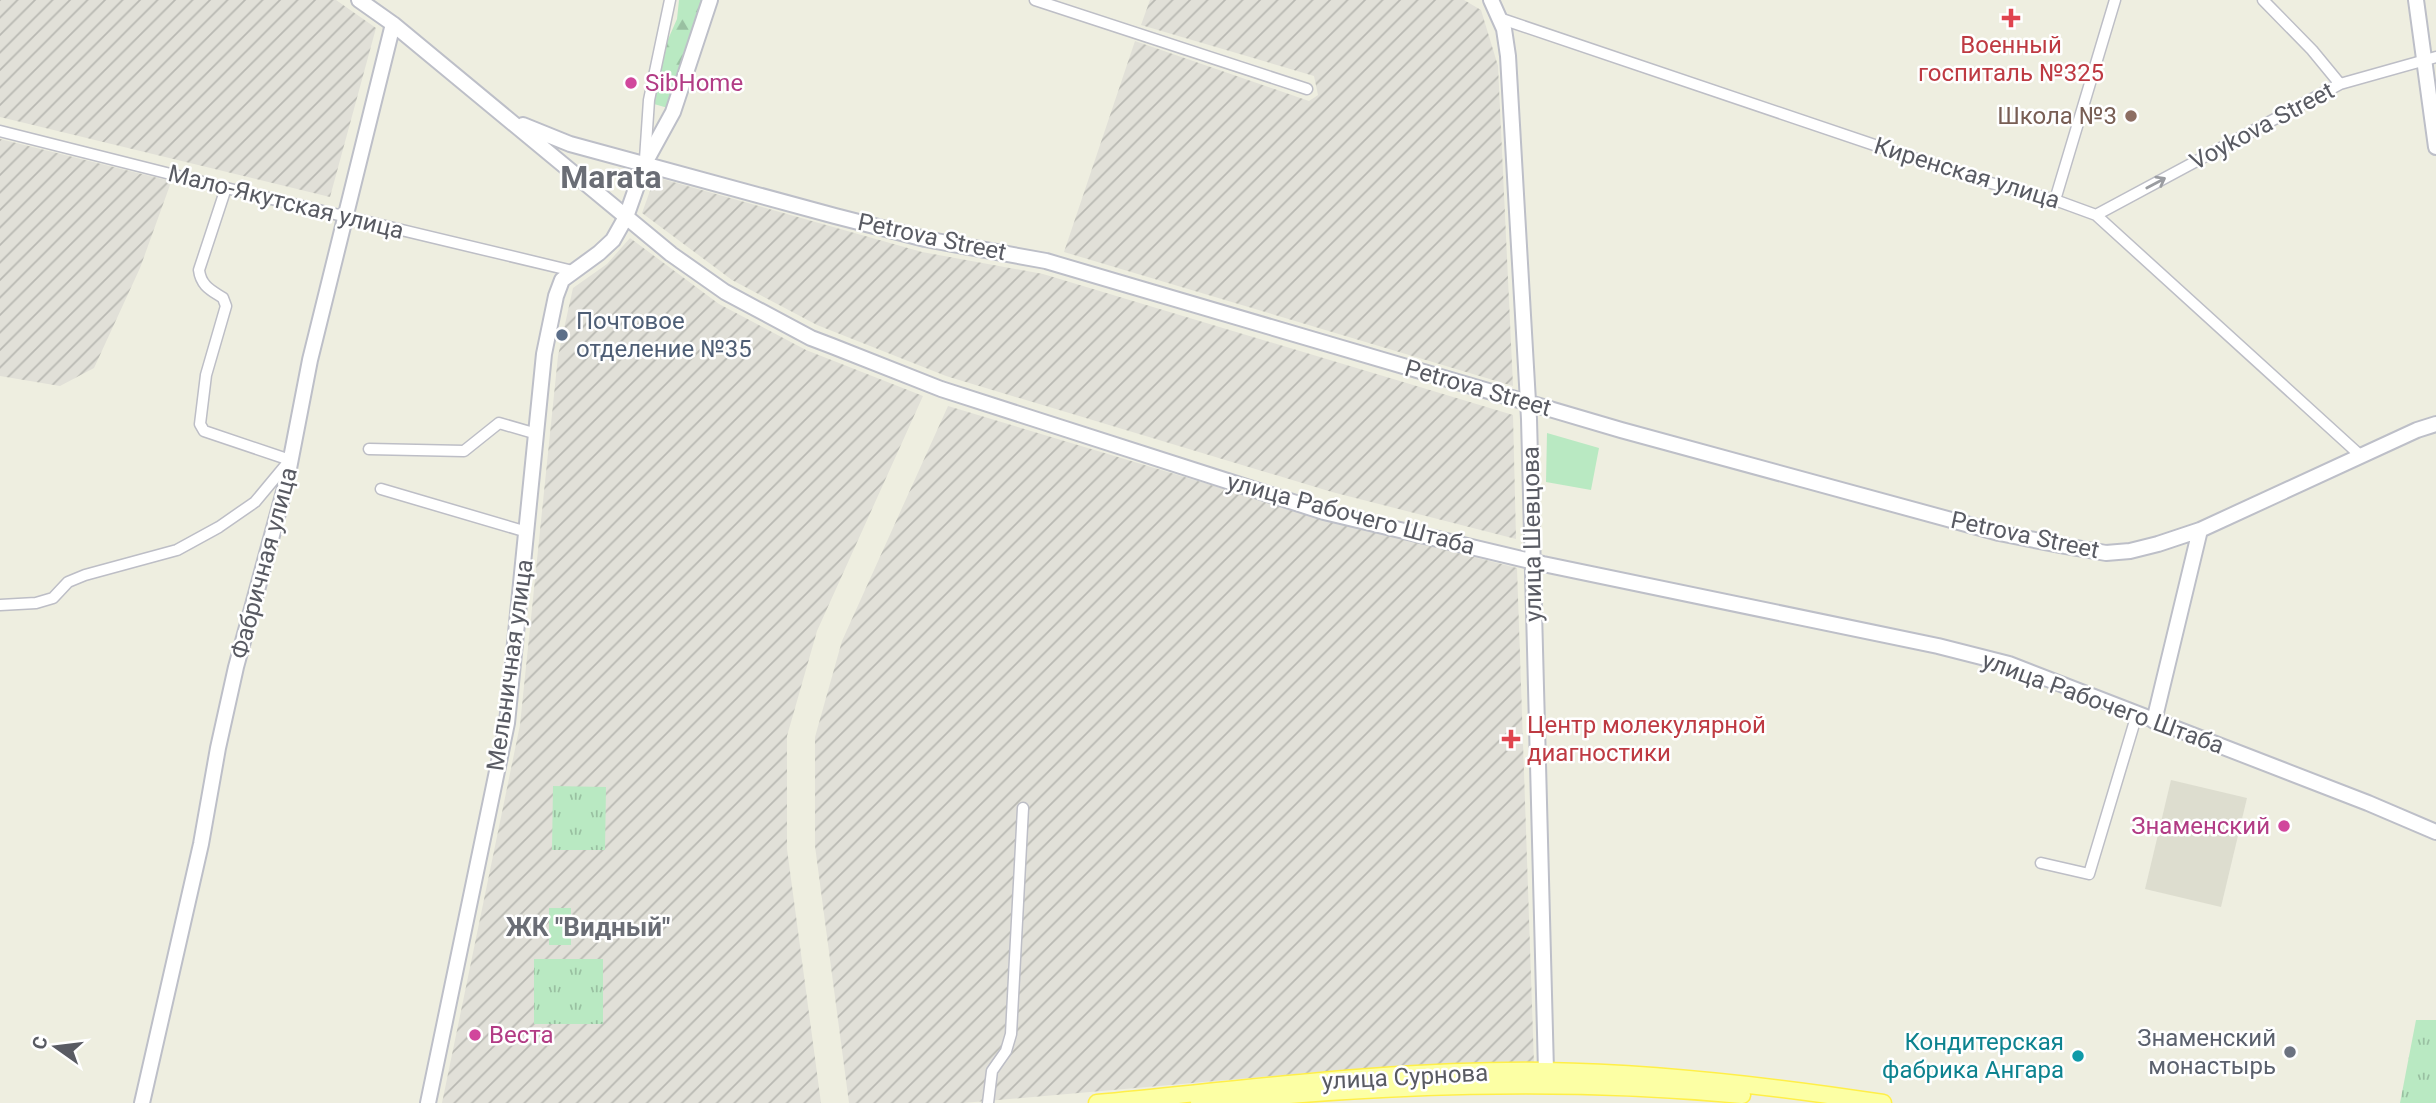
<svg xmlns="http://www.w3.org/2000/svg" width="2436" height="1103" font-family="Roboto,sans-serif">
<defs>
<pattern id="industrial-furrows" width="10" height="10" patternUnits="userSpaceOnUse" patternTransform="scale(1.75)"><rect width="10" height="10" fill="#e1e0d8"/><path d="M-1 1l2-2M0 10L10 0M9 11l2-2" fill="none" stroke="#b9b9b3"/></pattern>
<pattern id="grass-tufts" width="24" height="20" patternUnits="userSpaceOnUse" patternTransform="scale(1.75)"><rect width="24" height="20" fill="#b9e9c2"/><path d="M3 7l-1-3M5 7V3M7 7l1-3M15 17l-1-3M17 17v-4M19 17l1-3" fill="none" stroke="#99c0a1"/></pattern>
<pattern id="forest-firs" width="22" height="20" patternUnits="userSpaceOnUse" patternTransform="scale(1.75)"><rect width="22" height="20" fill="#b9e9c2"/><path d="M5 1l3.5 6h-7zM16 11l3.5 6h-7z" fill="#99c0a1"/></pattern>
</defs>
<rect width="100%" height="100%" fill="#eeeee0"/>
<path fill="url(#industrial-furrows)" d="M 0,0 L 336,0 L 376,28 L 330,197 L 0,117 Z
M 1150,0 L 1464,0 L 1481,10 L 1498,66 L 1513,386 L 1064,252 L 1135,41 L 1309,101 L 1318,95 L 1314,76 L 1141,25 Z
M 0,139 L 166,180 L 170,185 L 140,268 L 94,368 L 60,386 L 0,376 Z
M 655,177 L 922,252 L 1043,274 L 1513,415 L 1516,539 L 1332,492 L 946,376 L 817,325 L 732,280 L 642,213 Z
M 630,238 L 719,304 L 806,350 L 923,396 L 817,631 L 787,736 L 787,849 L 821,1103 L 442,1103 L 520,725 L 558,356 L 573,288 L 607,264 Z
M 948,406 L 1324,519 L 1517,568 L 1534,1064 L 1330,1071 L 963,1103 L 849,1103 L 815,846 L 815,737 L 842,641 Z"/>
<path fill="#ddddcf" d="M 2171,780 L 2247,798 L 2221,907 L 2145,889 Z"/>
<path fill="url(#grass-tufts)" d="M 553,786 L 606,787 L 605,850 L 552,850 Z
M 534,959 L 603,959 L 603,1024 L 534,1024 Z
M 2416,1020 L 2436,1020 L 2436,1103 L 2400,1103 Z"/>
<path fill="url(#forest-firs)" d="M 679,0 L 704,0 L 668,108 L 654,104 L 662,53 L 677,19 Z"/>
<path fill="#b9e9c2" d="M 1547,433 L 1599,448 L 1591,490 L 1546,482 Z
M 549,908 L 571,908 L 571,945 L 549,945 Z"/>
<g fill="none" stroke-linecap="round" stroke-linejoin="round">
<defs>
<path id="street" d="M 1035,0 L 1307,89
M 2263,0 L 2312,50 L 2340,84
M 1499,18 L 1972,178 L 2055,200 L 2096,215 L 2361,456
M 0,131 L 226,188 L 573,271
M 645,159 L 649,100 L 670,0
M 2055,200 L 2115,0
M 2096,215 L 2340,84 L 2436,57
M 369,449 L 464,451 L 499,423 L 537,434
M 381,489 L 527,532
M 0,605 L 36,603 L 53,598 L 68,582 L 85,575 L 177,550 L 219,527 L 255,502 L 290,460 L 204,431 L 200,424 L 206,375 L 226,306 L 223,298 C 211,290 201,286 199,270 L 226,188
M 2041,863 L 2089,874 L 2137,714
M 988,1103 L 992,1071 L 1006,1051 L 1011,1034 L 1023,808"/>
<path id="secondary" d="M 359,0 L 393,24 L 671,254 L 725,292 L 811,338 L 832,346 L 941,389 L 1324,512 L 1543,564 L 1938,646 L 2009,664 L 2368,803 L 2436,832
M 1491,0 L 1504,29 L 1508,56 L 1529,419 L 1546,1071
M 2416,0 L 2436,147
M 523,125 L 570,144 L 835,216 L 925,239 L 1046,261 L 1621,430 L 1999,533 L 2065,546 L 2106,553 L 2130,551 L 2158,544 L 2200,530 L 2417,430 L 2436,424
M 2154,721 L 2200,530
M 142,1103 L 201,844 L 218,748 L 236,667 L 286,484 L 310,360 L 393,24
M 428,1103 L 507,723 L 544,354 L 556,296 L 562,280 L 599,253 L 613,240 L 626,217 L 645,163 L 673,112 L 710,0"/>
<path id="primary" d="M 1097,1103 C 1247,1089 1396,1069 1546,1071 C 1659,1073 1772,1086 1883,1103
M 1199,1103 C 1380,1085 1561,1078 1742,1095"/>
</defs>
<use href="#street" stroke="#bdbec6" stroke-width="13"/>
<use href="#secondary" stroke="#bdbfc8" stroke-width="18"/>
<use href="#primary" stroke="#ffef48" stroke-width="19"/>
<use href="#street" stroke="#fff" stroke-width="10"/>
<use href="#secondary" stroke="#fff" stroke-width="14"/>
<use href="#primary" stroke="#fcffa4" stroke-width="16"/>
</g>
<defs><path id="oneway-shaft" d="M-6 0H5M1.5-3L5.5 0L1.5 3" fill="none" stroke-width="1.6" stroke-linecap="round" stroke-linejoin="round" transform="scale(1.75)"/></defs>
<use stroke="#9b9da1" href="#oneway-shaft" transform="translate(2156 183) rotate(-28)"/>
<g fill="#e0444e" stroke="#fff" stroke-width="2.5">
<path d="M2007.5 7.5h7v7h7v7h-7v7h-7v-7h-7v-7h7z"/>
<path d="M1507.5 728.5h7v7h7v7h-7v7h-7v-7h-7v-7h7z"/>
</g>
<g fill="#d1479c" stroke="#fff" stroke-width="2.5">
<circle cx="631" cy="83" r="7"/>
<circle cx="2284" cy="826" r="7"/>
<circle cx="475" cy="1035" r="7"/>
</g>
<circle fill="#8d6e63" stroke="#fff" stroke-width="2.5" cx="2131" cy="116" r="7"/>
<circle fill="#5c6f8a" stroke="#fff" stroke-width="2.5" cx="562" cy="335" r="7"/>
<circle fill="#6b7280" stroke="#fff" stroke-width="2.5" cx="2290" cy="1052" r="7"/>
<circle fill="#0f9aa8" stroke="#fff" stroke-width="2.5" cx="2078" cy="1056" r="7"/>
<g text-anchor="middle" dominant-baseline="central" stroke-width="5" stroke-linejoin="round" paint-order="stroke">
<g font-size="24" fill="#be3a42" stroke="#fff">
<text x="2011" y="45">Военный<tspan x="2011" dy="28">госпиталь №325</tspan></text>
<text x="1527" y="725" text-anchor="start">Центр молекулярной<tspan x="1527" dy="28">диагностики</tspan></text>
</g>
<g font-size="24" fill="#b23c85" stroke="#fff" text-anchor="start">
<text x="645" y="83">SibHome</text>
<text x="2270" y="826" text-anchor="end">Знаменский</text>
<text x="489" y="1035">Веста</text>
</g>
<g font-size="24" fill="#785e54" stroke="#fff" text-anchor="end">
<text x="2117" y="116">Школа №3</text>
</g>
<g font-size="24" fill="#595b63" stroke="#fff">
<text transform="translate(2262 126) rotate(-28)">Voykova Street</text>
<text transform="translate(1967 173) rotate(17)">Киренская улица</text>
<text transform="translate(286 202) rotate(14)">Мало-Якутская улица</text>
<text transform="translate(932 237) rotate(12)">Petrova Street</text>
<text transform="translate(1478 388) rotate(16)">Petrova Street</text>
<text transform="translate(1351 514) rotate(15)">улица Рабочего Штаба</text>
<text transform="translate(1532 534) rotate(-91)">улица Шевцова</text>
<text transform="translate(2025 535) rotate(12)">Petrova Street</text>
<text transform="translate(264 563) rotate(-75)">Фабричная улица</text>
<text transform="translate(510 665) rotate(-82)">Мельничная улица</text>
<text transform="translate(2103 703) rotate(20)">улица Рабочего Штаба</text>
<text transform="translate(1405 1077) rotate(-3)">улица Сурнова</text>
</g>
<g font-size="24" fill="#4e5e75" stroke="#fff" text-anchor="start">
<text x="576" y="321">Почтовое<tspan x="576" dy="28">отделение №35</tspan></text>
</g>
<g font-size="24" fill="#5b616d" stroke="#fff" text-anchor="end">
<text x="2276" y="1038">Знаменский<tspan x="2276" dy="28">монастырь</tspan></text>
</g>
<g font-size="24" fill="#0d838f" stroke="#fff" text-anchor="end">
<text x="2064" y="1042">Кондитерская<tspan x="2064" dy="28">фабрика Ангара</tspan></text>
</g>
<g font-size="26" font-weight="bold" fill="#6a6d75" stroke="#fff">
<text x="588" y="927">ЖК "Видный"</text>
</g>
<g font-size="32" font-weight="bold" fill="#6a6d75" stroke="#fff">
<text x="611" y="177">Marata</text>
</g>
</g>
<g transform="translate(56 1047) rotate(284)" stroke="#ffffff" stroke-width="5" paint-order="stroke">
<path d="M0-5L12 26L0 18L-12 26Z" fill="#595b63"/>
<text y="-10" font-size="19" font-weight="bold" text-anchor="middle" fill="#595b63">С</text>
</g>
</svg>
